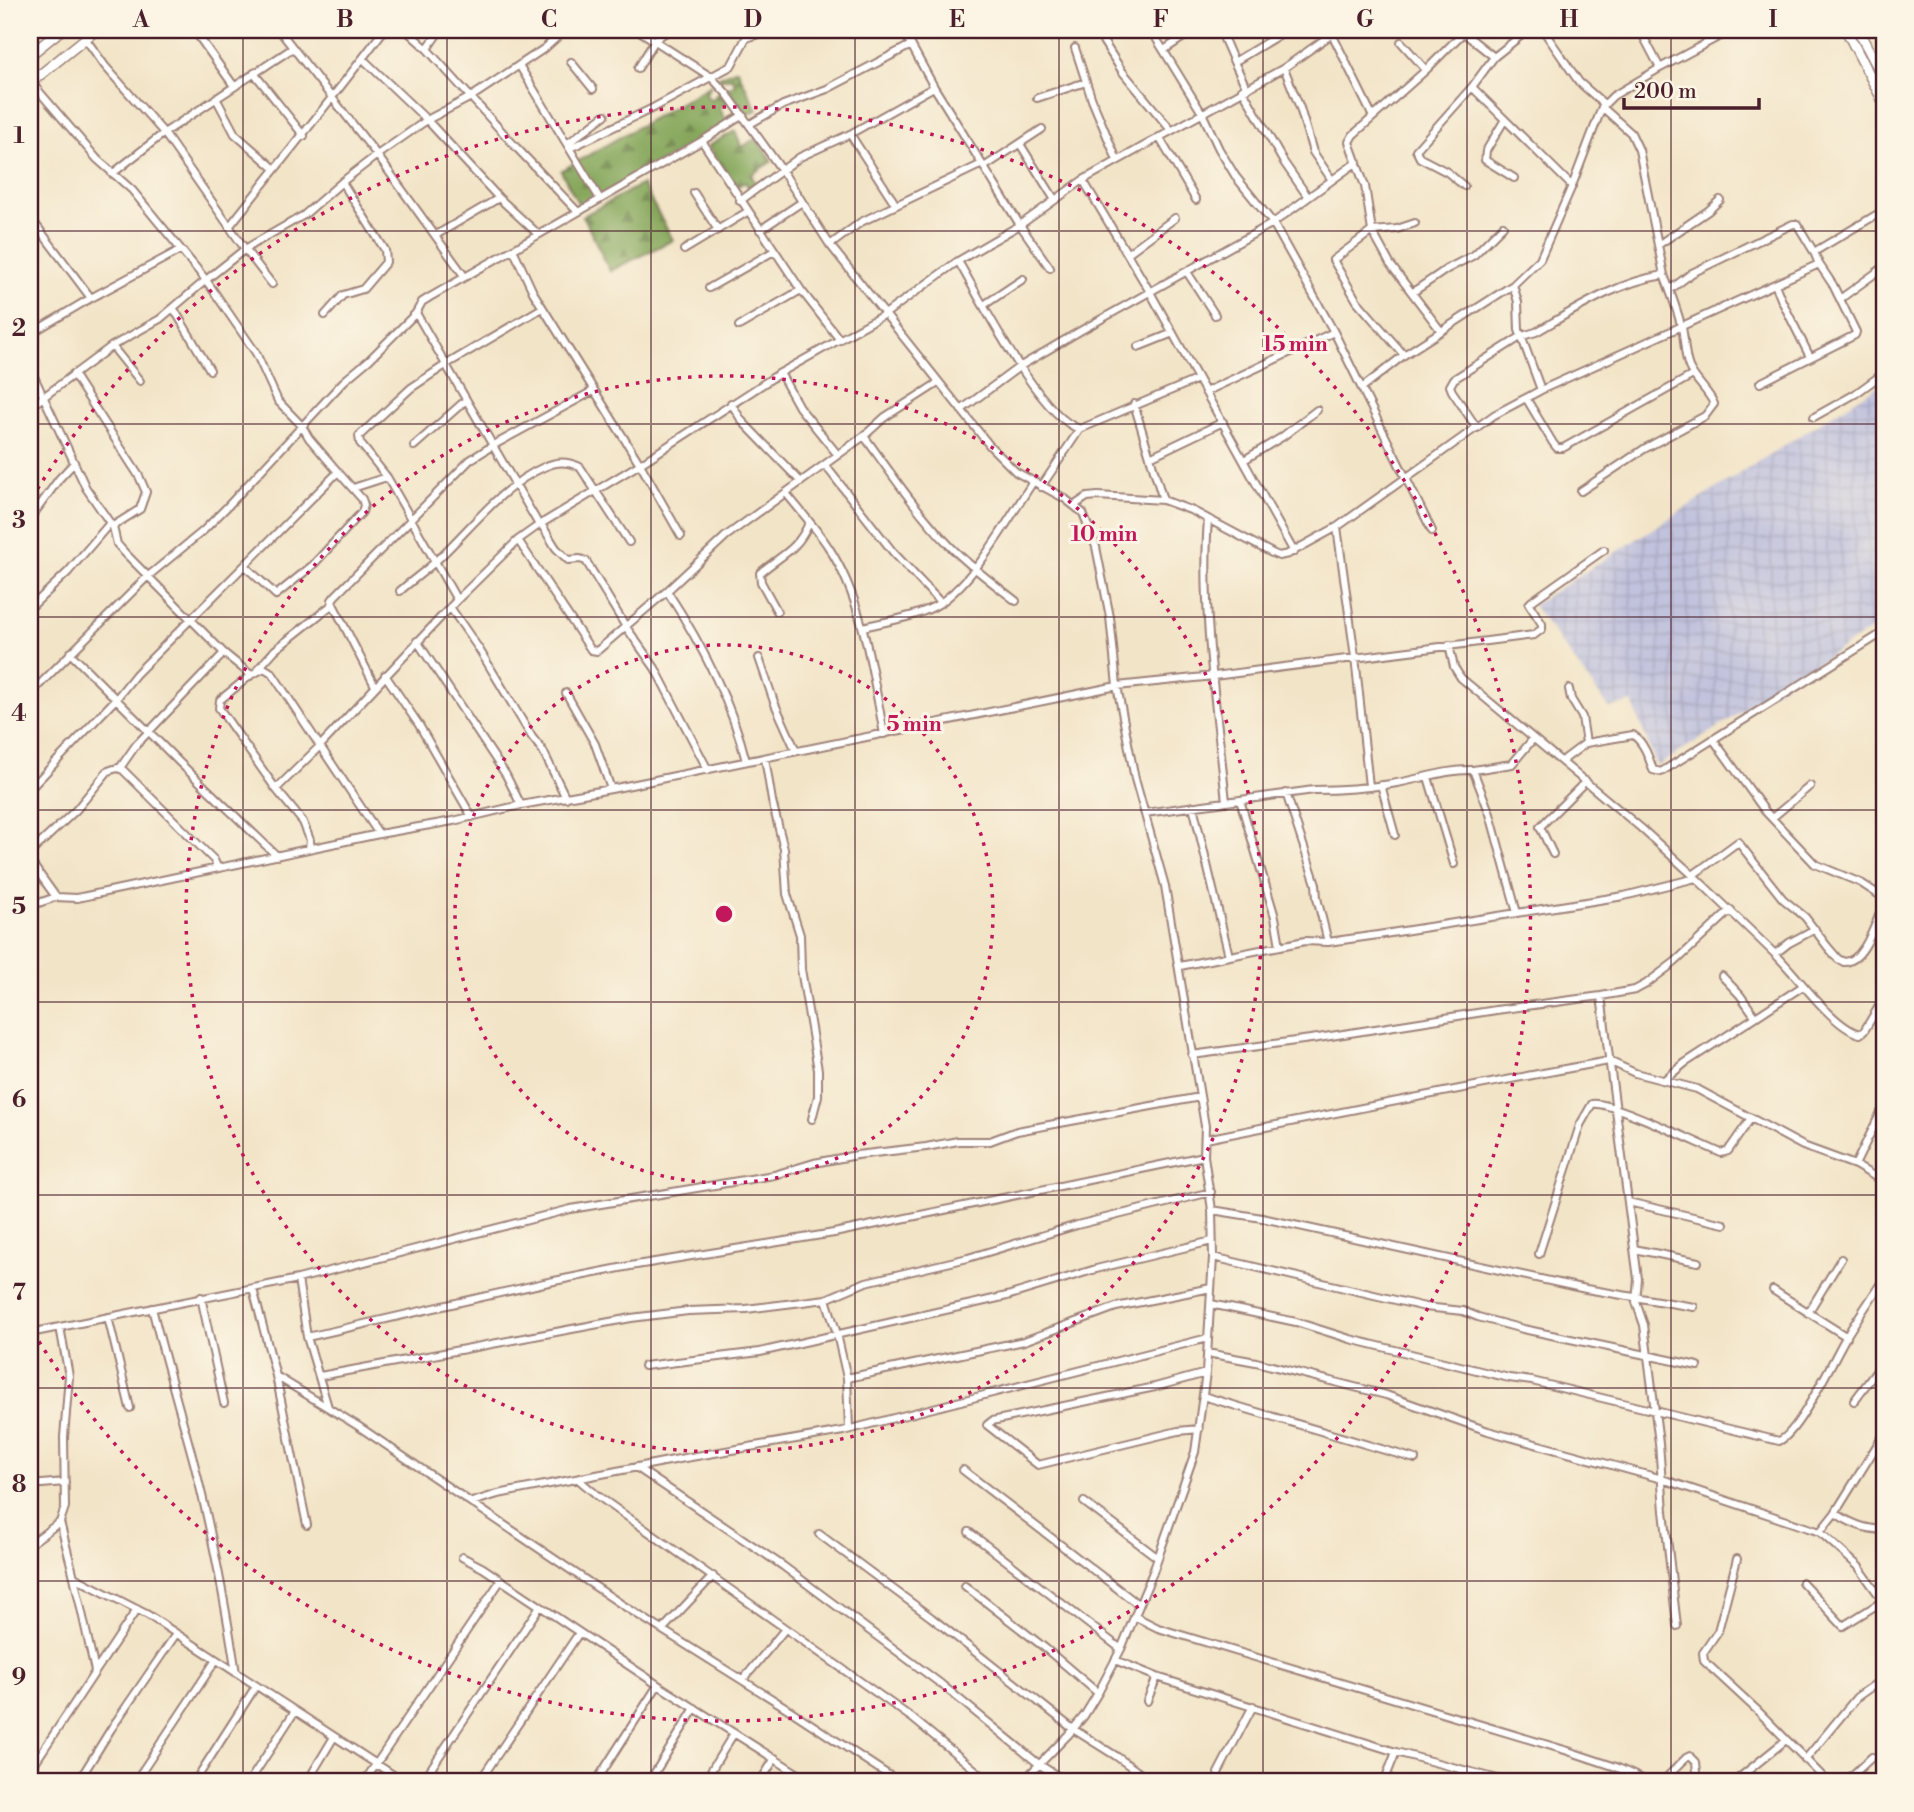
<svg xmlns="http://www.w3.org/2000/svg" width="1914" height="1812" font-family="'Libre Bodoni',serif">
<defs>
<pattern id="industrial-grid" width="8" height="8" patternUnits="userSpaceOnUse" patternTransform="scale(1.75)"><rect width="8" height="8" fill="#c1c2dd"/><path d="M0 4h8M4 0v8" fill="none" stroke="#a7a6be"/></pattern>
<pattern id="forest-firs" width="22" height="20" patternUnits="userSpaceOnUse" patternTransform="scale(1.75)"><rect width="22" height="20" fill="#86a75c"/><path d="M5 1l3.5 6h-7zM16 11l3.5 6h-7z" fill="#70874c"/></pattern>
</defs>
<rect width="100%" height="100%" fill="#fcf5e5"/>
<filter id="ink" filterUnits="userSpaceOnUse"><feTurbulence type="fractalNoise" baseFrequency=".0143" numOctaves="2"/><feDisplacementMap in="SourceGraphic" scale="14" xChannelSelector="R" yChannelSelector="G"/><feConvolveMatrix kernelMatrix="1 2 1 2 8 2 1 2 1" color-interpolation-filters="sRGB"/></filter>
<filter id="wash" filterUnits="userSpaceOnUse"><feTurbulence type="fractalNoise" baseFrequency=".00686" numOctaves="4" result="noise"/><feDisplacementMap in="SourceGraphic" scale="28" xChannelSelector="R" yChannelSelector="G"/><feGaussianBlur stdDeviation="1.57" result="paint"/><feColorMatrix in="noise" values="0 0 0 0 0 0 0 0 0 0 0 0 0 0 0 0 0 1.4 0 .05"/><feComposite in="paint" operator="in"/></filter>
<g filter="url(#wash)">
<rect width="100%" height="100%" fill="#f2e4c7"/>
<path fill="url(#industrial-grid)" d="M 1884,382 L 1884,621 L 1657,766 L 1632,702 L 1609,708 L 1533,605 Z"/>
<path fill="url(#forest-firs)" stroke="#686344" stroke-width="2" d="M 737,69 L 757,110 L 747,115 L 728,89 L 735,84 L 732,77 L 720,80 L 719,77 Z
M 711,85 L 705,95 L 712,100 L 719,92 L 728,102 L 720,107 L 724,119 L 734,113 L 738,119 L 580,207 L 561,171 Z
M 735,131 L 742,147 L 756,138 L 772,161 L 751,175 L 757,185 L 750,190 L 745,182 L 735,188 L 708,146 Z
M 642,184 L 673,240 L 610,271 L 583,216 Z"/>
</g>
<g filter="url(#ink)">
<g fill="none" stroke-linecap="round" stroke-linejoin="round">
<defs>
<path id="minor" d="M 194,30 L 234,86
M 279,30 L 377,155 L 465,277
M 406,30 L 427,49 L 515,146 L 578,212
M 638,30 L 711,77 L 727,94 L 781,169 L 830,245 L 990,446 L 1016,472 L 1064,498 L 1083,513 L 1096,547 L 1110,617 L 1117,686 L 1135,779 L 1165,886 L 1205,1126 L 1204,1156 L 1212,1210 L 1213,1257 L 1206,1373 L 1195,1452 L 1153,1572 L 1121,1649 L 1098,1693 L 1084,1716 L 1068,1735 L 1022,1782
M 1096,30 L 1122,71 L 1171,130
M 1151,30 L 1202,113 L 1219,149 L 1236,177 L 1273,223 L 1334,332 L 1432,531
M 1220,30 L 1234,62
M 1330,30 L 1373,117
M 1460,30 L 1494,57
M 1528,30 L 1494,57 L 1472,87 L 1572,186 L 1602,107 L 1613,96 L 1660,68
M 1543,30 L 1579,82 L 1604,104
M 1640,30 L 1660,68 L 1718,37 L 1739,30
M 85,38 L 105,66 L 164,133 L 245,249 L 206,280 L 256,353 L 278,401 L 302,426 L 309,438 L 338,472
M 1401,42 L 1426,70
M 1075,48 L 1092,100 L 1117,160
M 427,49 L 440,30
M 1164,50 L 1194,30
M 363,59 L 427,120 L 499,198 L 538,234
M 571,62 L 593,89
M 519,65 L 600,199
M 638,68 L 656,39 L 669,30
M 1284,68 L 1300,108 L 1313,152 L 1332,180
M 254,73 L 304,136
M 1246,87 L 1234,62 L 1287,30
M 1242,89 L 1283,161 L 1308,197
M 216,98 L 235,134 L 275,169
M 1037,98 L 1086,82
M 1504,121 L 1486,151 L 1485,160 L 1514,178
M 750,124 L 783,105 L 827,89 L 911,45
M 850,134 L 896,205
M 1159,137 L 1196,200
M 702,141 L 801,290 L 840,340
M 567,144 L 605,115
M 1020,144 L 1055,200
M 570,148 L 653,108 L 731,66 L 746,38 L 771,30
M 984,167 L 1042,129
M 112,174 L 164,133 L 293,48
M 1083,180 L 1150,292 L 1294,552
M 1464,186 L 1447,172 L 1420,158 L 1416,150 L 1472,87
M 1572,186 L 1540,259 L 1513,285 L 1518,302 L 1519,330 L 1541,390 L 1819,264 L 1833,285 L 1856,332 L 1855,335 L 1760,383
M 694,193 L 718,230
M 740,201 L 800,157 L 850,134 L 934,87
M 30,217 L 91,298 L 180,250
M 229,227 C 281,161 334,97 384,30
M 760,230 L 802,202
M 436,235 L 499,198
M 830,245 L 861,222 L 982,164
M 1658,245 L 1708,211 L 1720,200
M 513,249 L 533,292 L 640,464 L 681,536
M 684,250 L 747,212
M 1128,253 L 1175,218
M 958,261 C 980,298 1040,418 1080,429
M 1819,264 L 1814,252 L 1876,215 L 1884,214
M 1050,268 L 1020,225 L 1083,180 L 1284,68 L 1332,34
M 1187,272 L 1215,315
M 272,284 L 245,249 L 304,215 L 342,182 L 377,155 L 427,120 L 471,97 L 545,48 L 565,30
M 1775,284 L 1781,299 L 1810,357
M 709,288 L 774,251
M 1671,289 L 1692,273 L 1793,224 L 1797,224 L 1814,252
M 1413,292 L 1447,269 L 1474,255 L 1503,226
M 1840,299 L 1884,267
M 984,305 L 1023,279
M 174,309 L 210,370
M 325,315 L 343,295 L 363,289 L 386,262 L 385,250 L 342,182
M 739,326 L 801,290
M 1441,331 L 1390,264 L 1372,231 L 1365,186 L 1349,142 L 1353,135 L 1426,70 L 1463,33
M 30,334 L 91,298
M 112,346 L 140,381
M 1138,347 L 1173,333
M 1404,355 L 1357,301 L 1333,260 L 1372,231 L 1397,229 L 1415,223
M 30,368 L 86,488 L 110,523 L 68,572 L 30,608
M 780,373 L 799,407 L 838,455
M 73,374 L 139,476 L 146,492 L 140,509 L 113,526
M 1363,387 L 1404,355 L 1513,285
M 1205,392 L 1334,332
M 1526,398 L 1553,443 L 1557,448 L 1563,448 L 1693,375
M 731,403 L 742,421 L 801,482
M 1134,404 L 1163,500
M 30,407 L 112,346 L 160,319 L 206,280 L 132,190 L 97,159 L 31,82
M 961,410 L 1019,367 L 1080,331 L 1273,223 L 1357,162
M 1814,417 L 1855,394 L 1884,373
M 1477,428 L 1452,391 L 1450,386 L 1454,379 L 1522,336 L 1536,332 C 1576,309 1617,282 1664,275
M 864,436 C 891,473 917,512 949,545 C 969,566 993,583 1016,601
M 414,446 L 466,400
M 1150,457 L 1223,422
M 1244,460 L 1282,437 L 1317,410
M 825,465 L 893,552 L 941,603
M 1041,487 L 1080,429 L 1198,379
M 353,488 L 387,477
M 1581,491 L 1644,449 L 1705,416 L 1714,404 C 1708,390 1695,381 1689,367 C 1684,354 1685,341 1682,328 C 1677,310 1671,293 1664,275 L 1639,150 L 1631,133 L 1602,107
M 786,493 C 800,511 817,529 829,548 C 864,602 872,672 884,734
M 1075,505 L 1087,497 L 1098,496 L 1163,500 L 1193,511 L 1272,553 L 1279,556 L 1288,554 L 1337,527 L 1494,415 L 1541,390
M 30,519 L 59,479 L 74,463
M 1208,519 C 1201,611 1217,710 1226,802
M 541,524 L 556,548 L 568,560 L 580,559 L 586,561 L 626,627 L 655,668 L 708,770
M 539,525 L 416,313 L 422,302 L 430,297 L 702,141 L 743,115
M 113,527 L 117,544 L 125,553 L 224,653 L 251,675 L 264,668 L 272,673 L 320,746 L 276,789
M 1337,527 L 1355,657 L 1369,786
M 518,540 L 591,650 L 597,651 L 667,591 L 726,536 L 864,436 L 885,417 L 938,383
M 400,591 C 412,580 426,571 438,559 C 469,530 504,484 544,467 C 557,461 567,461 580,467 L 629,542
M 667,591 C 701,643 731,701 746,761
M 457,600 L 518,540 L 539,525 L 640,464 L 780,373 L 885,314 L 958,261 L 1020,225 L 934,87 L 903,30
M 450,607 L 479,649 L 532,737 L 543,751 L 566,798
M 777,611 L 761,582 L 760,573 C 782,554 797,551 809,523
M 863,627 C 887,621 919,617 940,603 C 977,578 1008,519 1033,482
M 417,641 L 506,775 L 521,805
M 1449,645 L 1454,667 L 1461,678 L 1641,828 L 1696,878
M 70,653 L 180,763 L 277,856
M 759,658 L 774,702 L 796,751
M 258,669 L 275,650 L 333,604
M 251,675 L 220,700 L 219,708 L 276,789 L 303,822 L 310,840 L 309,849
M 385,675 L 419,725 L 472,817
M 375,686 L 333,604 L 332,600 L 335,596 L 470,460 L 492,446 L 593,391
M 1569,689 L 1571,699 L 1582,717 L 1586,743
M 566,693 L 595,744 L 611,789
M 30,694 L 147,577 L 203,531 L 228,506 L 344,381 L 369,360 L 416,313
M 1713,739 L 1765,811 L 1815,864 L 1861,883 L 1884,898
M 765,758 L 772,801 L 784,849 L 787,894 L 800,935 L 801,969 L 818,1070 L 818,1096 L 812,1119
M 1562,761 L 1586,743 L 1633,735 C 1644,742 1649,758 1653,770 L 1661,772 L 1884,632
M 120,768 L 136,745 L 224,653
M 1428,777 L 1454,864
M 1381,785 L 1395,835
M 30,789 L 116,699 L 136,674 L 338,472 L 362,499 L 364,505 L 362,512 L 313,565 L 276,595 L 245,566
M 1286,793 L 1316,884 L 1317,898 L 1328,942
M 1240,800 L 1275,917 L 1280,946
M 1193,806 L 1229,956
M 1145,813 L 1314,790 C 1339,790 1366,788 1391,784 C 1418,780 1446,769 1473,770
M 1772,818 L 1810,786
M 379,834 L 320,746 L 457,600 L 387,477 L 360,443 L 359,436 L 411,388 L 447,364 L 542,308
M 30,853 L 76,810 L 108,771 L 117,768 L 123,770 L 214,860 L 217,867
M 1553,854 L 1540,827 L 1586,781
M 30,861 L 56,897 L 77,898 L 379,834 L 453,821 L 521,805 L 611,789 L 1117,686 L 1214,676 L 1534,635 L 1542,629 L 1542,624 L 1529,604 L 1532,601 L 1604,550
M 1693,875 L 1738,842 L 1783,899 L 1805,917 L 1827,946 L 1838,959 L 1844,962 C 1865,962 1876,920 1884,904
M 30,906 L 56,897
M 1517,913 L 1490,814 L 1473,770 L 1512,764 L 1533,739
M 1775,954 L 1789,943 L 1815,929
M 1180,966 L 1305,941 L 1328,942 L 1378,935 L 1624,896 L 1696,878 C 1722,903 1748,928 1774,953 C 1796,973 1832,1027 1860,1034 L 1864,1031 L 1884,998
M 1722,976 L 1740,995 L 1755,1016
M 1601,996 L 1638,1279 L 1636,1302 L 1644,1325 L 1659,1443 L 1664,1511 L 1677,1626
M 1192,1055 L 1318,1038 L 1496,1010 L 1601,996 L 1635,990 L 1646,984 L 1675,962 L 1731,910
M 1664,1080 L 1685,1063 L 1803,986
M 1206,1139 C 1340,1112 1474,1085 1609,1061 L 1635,1073 L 1697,1089 L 1803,1146 L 1855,1165 L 1884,1182
M 1855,1165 L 1884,1106
M 1628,1202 L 1724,1224
M 1212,1210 L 1262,1218 L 1586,1289 L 1694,1307
M 1634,1249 L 1698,1262
M 1539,1254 L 1580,1125 L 1592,1104 C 1612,1101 1697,1143 1721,1153 L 1728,1151 L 1751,1118
M 1213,1257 L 1425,1307 L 1463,1311 L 1478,1317 L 1523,1329 L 1698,1366
M 298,1279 L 307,1337 L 328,1407
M 253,1289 L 276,1376 L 358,1426 L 621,1604 L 785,1707 L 899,1782
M 1773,1290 L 1847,1337
M 201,1297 L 224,1403
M 1211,1304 L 1296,1322 L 1350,1339 L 1509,1378 L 1532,1381 L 1779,1441 C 1798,1434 1834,1358 1846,1337 C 1858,1317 1872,1298 1884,1278
M 152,1308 C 165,1360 180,1411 194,1463 C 212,1532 225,1602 236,1673
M 1808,1313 L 1841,1259
M 108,1317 L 130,1408
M 30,1333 L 298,1279 L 571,1209 L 774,1175 L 814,1163 L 857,1155 L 926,1147 L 958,1141 L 990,1141 L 1017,1131 L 1200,1097
M 307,1337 L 544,1283 L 630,1266 L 834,1233 L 1204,1156
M 1207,1353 L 1256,1362 L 1386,1395 L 1488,1431 L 1662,1479 L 1820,1532 L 1858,1566 L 1884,1602
M 644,1366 L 760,1352 L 1007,1296 L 1096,1269 L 1212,1241
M 276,1376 L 307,1525
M 320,1376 L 631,1318 L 688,1311 L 746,1309 L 826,1299
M 847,1378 L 837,1334 L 826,1299 L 866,1282 L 968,1258 L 1077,1225 L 1211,1192
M 1203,1396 L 1415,1459
M 1854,1401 L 1884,1361
M 849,1429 L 847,1378 L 1024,1341 L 1116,1307 L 1211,1288
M 1199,1429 L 1178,1431 L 1038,1465 L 987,1425 L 992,1421 L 1155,1387 L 1206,1373
M 636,1467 L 783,1566 L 941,1684 L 1040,1765 L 1067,1782
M 963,1470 L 1139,1605
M 578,1479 L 598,1496 L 912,1718 L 990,1782
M 30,1485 L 65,1482
M 472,1502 L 498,1494 L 679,1459 L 843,1431 L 1208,1338
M 1084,1502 L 1158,1558
M 1835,1513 C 1852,1524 1864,1529 1884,1530
M 60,1522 L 74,1577 L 148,1615 L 404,1782
M 969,1532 L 1121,1649
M 1820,1532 L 1835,1513 L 1884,1434
M 819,1534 L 932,1618 L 1073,1729 L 1116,1756 L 1152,1782
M 30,1544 L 60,1522 L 65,1507 L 64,1437 L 69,1376 L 60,1327
M 462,1557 L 483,1568 L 658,1685 L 599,1777
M 1737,1559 L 1718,1631 L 1703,1653 L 1704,1661 L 1758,1711 L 1828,1782
M 74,1577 L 95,1671
M 1802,1582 L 1843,1626 L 1883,1601
M 965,1586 L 1045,1648 L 1098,1693
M 1134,1616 L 1158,1628 L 1568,1751 L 1616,1767 L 1649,1782
M 663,1629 L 713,1576
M 1115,1660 L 1157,1677 L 1396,1752 L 1509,1782
M 743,1680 L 785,1629
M 658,1685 L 811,1782
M 1147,1701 L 1157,1677
M 1805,1760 L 1857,1697 L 1884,1678
M 30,1770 L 137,1609
M 1218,1773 L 1253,1706
M 197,1778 L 256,1686
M 78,1782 L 111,1729 L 176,1634
M 135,1782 L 216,1660
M 249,1782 L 295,1711
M 307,1782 L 334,1737
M 364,1782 L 501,1580
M 422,1782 L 540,1606
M 479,1782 L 579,1633
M 595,1782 L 599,1777 L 607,1782
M 649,1782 L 695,1708
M 704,1782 L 734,1733
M 760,1782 L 775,1758
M 1384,1782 L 1396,1752
M 1662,1782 L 1686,1758 L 1690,1756 L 1696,1762 L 1698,1782
M 1734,1782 L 1786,1740
M 1845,1782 L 1872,1757"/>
<path id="highway" d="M 1846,30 L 1884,103
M 1858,30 L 1884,79
M 30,55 L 61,30
M 30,83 L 96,30"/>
</defs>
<use href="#minor" stroke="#9e8279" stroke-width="10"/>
<use href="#highway" stroke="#9e8279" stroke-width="12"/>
<use href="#minor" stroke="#fff" stroke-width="6"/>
<use href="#highway" stroke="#fff" stroke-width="9"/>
</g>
</g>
<path fill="none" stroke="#4a1f2b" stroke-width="2" stroke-opacity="0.55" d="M 243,30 L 243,1782M 447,30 L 447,1782M 651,30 L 651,1782M 855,30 L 855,1782M 1059,30 L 1059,1782M 1263,30 L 1263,1782M 1467,30 L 1467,1782M 1671,30 L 1671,1782M 30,231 L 1884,231M 30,424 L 1884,424M 30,617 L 1884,617M 30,810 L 1884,810M 30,1002 L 1884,1002M 30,1195 L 1884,1195M 30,1388 L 1884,1388M 30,1581 L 1884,1581"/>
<g fill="none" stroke="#c2185b" stroke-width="3.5" stroke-dasharray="3.5 7">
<circle cx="724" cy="914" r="269"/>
<circle cx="724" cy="914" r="538"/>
<path d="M32 498A807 807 0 1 1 32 1330"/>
</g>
<circle cx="724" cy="914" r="10" fill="#c2185b" stroke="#fcf5e5" stroke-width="3.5"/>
<g font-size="21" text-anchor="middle" font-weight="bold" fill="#c2185b" stroke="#fcf5e5" stroke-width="6" stroke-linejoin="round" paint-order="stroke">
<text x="1295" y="351">15 min</text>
<text x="1104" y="541">10 min</text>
<text x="914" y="731">5 min</text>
</g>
<rect width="1914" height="1812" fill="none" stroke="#fcf5e5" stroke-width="77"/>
<path d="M1624 98v10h135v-10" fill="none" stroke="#4a1f2b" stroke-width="3.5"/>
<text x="1634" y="98" font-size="21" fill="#4a1f2b" stroke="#fcf5e5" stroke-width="5" paint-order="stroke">200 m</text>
<rect x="38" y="38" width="1838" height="1735" fill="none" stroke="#4a1f2b" stroke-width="2.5"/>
<g font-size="23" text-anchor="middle" font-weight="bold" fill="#4a1f2b">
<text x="141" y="27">A</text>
<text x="345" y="27">B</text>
<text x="549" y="27">C</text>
<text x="753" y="27">D</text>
<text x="957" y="27">E</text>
<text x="1161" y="27">F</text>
<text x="1365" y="27">G</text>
<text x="1569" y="27">H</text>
<text x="1773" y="27">I</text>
<text x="19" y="143">1</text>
<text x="19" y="336">2</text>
<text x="19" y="528">3</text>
<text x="19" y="721">4</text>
<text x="19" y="914">5</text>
<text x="19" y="1107">6</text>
<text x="19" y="1300">7</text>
<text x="19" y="1492">8</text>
<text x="19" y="1685">9</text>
</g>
</svg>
